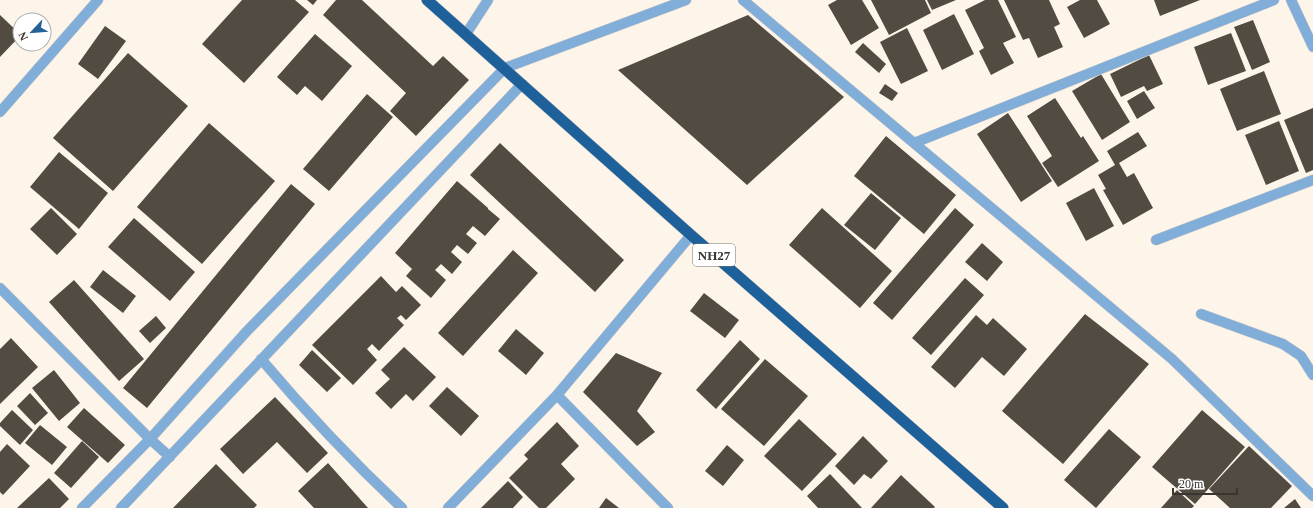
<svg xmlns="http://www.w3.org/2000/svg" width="1313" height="508" font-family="'Times New Roman',serif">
<rect width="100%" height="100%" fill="#fef5ea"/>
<path fill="#524b42" d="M 242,0 L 295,0 L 309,12 L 244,83 L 202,44 Z
M 307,0 L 317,0 L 313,5 Z
M 336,0 L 362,0 L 433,66 L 443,56 L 469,80 L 416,136 L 390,111 L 406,93 L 323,15 Z
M 837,0 L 862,0 L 879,28 L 851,45 L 828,5 Z
M 871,0 L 925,0 L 931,13 L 889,35 Z
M 927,0 L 956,0 L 932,10 Z
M 985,0 L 998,0 L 1016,37 L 1003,43 L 1014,63 L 991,75 L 979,51 L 984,48 L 965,10 Z
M 1004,0 L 1049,0 L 1060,24 L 1054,27 L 1063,47 L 1038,58 L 1029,38 L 1023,40 Z
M 1080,0 L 1097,0 L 1110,24 L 1084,38 L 1067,7 Z
M 1154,0 L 1200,0 L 1160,16 Z
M 954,14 L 974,54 L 942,70 L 923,30 Z
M 0,15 L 20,34 L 20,36 L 0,57 Z
M 748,15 L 844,97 L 747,185 L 618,70 Z
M 1253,20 L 1270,62 L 1252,70 L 1234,27 Z
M 105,26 L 126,41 L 98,79 L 78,64 Z
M 907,28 L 928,71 L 901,84 L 880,42 Z
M 1231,33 L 1246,71 L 1208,85 L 1194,47 Z
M 315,34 L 352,66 L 322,101 L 305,86 L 297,95 L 277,77 Z
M 863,43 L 886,64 L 879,73 L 855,52 Z
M 128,53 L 188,106 L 113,191 L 53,138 Z
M 1149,55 L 1163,84 L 1147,91 L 1144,86 L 1121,97 L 1110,74 Z
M 1264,71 L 1281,114 L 1237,131 L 1220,89 Z
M 1101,74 L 1130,122 L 1102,140 L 1072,91 Z
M 885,84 L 898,93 L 892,101 L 879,93 Z
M 1144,91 L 1155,108 L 1137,119 L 1127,101 Z
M 367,94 L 393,117 L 329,191 L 303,169 Z
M 1055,98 L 1081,138 L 1083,136 L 1099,161 L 1058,187 L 1042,163 L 1052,156 L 1027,116 Z
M 1313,108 L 1313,170 L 1306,173 L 1284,120 Z
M 1008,113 L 1052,181 L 1021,202 L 977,134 Z
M 1279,121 L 1299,171 L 1266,185 L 1245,135 Z
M 209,123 L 275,181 L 202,264 L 137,207 Z
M 1138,132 L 1147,146 L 1119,163 L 1127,177 L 1134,173 L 1153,208 L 1123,225 L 1103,190 L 1106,189 L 1098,175 L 1115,165 L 1107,151 Z
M 886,136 L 956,195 L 924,234 L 854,176 Z
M 500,143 L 624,260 L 595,292 L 470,175 Z
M 59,152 L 108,193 L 79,229 L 30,187 Z
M 457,181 L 488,208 L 488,209 L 500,219 L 485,236 L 473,226 L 466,234 L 477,243 L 468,254 L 457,245 L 451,252 L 462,262 L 452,274 L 441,264 L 435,270 L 446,280 L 431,298 L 406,276 L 412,269 L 395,253 Z
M 291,184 L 315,204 L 147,408 L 123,388 Z
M 1094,188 L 1114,226 L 1086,241 L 1066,203 Z
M 871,193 L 901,218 L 875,250 L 844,225 Z
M 51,208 L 77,234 L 57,255 L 30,229 Z
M 822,208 L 892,271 L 860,308 L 789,245 Z
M 955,208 L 974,225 L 892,320 L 873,303 Z
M 134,218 L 195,272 L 170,301 L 108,247 Z
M 982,243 L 1003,262 L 987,281 L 965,262 Z
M 513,250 L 538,273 L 463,356 L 438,333 Z
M 103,270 L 136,296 L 123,313 L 90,287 Z
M 381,276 L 396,292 L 402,286 L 421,305 L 406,320 L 401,315 L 397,318 L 404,325 L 379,351 L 372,344 L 367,349 L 377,360 L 353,385 L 312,345 Z
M 965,278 L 984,295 L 931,355 L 912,338 Z
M 74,280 L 144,359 L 119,381 L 49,302 Z
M 704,293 L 739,320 L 725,338 L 690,311 Z
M 1085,314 L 1149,364 L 1063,464 L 1002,411 Z
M 976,315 L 987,325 L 993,318 L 1027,349 L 1004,376 L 982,357 L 955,388 L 931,367 Z
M 156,316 L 166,328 L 150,343 L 139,331 Z
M 516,329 L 544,353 L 526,375 L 498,351 Z
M 11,338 L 38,367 L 0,404 L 0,349 Z
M 740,340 L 760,359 L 716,409 L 696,390 Z
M 404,347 L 436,377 L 413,401 L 406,394 L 391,409 L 375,393 L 390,379 L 381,370 Z
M 312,350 L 341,378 L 327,392 L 299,365 Z
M 616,353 L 662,373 L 637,411 L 655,432 L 637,446 L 583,392 Z
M 765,359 L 808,396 L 764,446 L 721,409 Z
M 54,370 L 80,403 L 59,421 L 32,388 Z
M 447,387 L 479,416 L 461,436 L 429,406 Z
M 30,393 L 48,413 L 35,425 L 17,406 Z
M 275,397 L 328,453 L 307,473 L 277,442 L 243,474 L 220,449 Z
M 84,408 L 125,445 L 108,463 L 67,427 Z
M 12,410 L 33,430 L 20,445 L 0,426 L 0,423 Z
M 1202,410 L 1245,447 L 1195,504 L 1152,467 Z
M 799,419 L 837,454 L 802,491 L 764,456 Z
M 557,422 L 579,446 L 561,464 L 575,479 L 546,508 L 539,508 L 509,478 L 528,459 L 524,455 Z
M 40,425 L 67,447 L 52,465 L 25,443 Z
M 1109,429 L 1141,457 L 1096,508 L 1064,480 Z
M 863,436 L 888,461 L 871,479 L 864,474 L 854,485 L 835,466 Z
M 82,441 L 99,457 L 71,488 L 54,473 Z
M 7,444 L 30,466 L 3,495 L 0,492 L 0,452 Z
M 727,445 L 744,460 L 723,486 L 705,471 Z
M 1249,446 L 1292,486 L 1271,508 L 1230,508 L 1209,489 Z
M 328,463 L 368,508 L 314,508 L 298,491 Z
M 216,464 L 257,505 L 254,508 L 173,508 Z
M 830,474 L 862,508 L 818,508 L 807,496 Z
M 901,475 L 935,507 L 934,508 L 871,508 Z
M 49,478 L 69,499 L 60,508 L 17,508 Z
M 508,481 L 523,497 L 513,508 L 481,508 Z
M 1177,490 L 1194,506 L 1192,508 L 1161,508 Z
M 606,498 L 619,508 L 599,508 Z
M 1295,499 L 1301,508 L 1284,508 Z"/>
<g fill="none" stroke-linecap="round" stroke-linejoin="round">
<defs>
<path id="service" d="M 466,34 L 488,0
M 1201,314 L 1283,344 L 1301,356 L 1313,375"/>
<path id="minor" d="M 743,0 L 1172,359 L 1313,496
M 1291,0 L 1313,47
M 0,112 L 98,0
M 914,143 L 1274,0
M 1156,240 L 1313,180
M 0,288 L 150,439 L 170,457
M 261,359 C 305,411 352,461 402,508
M 557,395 L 668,508
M 82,508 L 150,439 L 247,331 L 505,68 L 686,0
M 121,508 L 522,84
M 448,508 L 557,395 L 691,235"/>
<path id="trunk" d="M 427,0 L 691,235 L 1003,508"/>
</defs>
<use href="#service" stroke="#dbd2c9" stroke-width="11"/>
<use href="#minor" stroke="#dbd2c9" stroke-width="11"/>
<use href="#trunk" stroke="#dbd2c9" stroke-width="12"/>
<use href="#service" stroke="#81add9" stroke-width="10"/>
<use href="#minor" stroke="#81add9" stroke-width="10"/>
<use href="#trunk" stroke="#1d609a" stroke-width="11"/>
</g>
<g text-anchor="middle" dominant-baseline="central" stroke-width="4" stroke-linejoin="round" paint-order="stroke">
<rect fill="#fff" stroke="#74726f" stroke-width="1" x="693" y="244" width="42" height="22" rx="3"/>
<g font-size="13" font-weight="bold" fill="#393531">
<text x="714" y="255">NH27</text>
</g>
</g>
<g transform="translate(32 32) rotate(244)"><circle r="19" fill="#ffffff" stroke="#b0aead"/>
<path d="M0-3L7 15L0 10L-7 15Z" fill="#266299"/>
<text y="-6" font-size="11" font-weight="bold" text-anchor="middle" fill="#393531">N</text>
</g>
<path d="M1173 488v6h64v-6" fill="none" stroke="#393531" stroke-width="2"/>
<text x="1179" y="488" font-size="12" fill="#393531" stroke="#ffffff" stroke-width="3" paint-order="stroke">20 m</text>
</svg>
